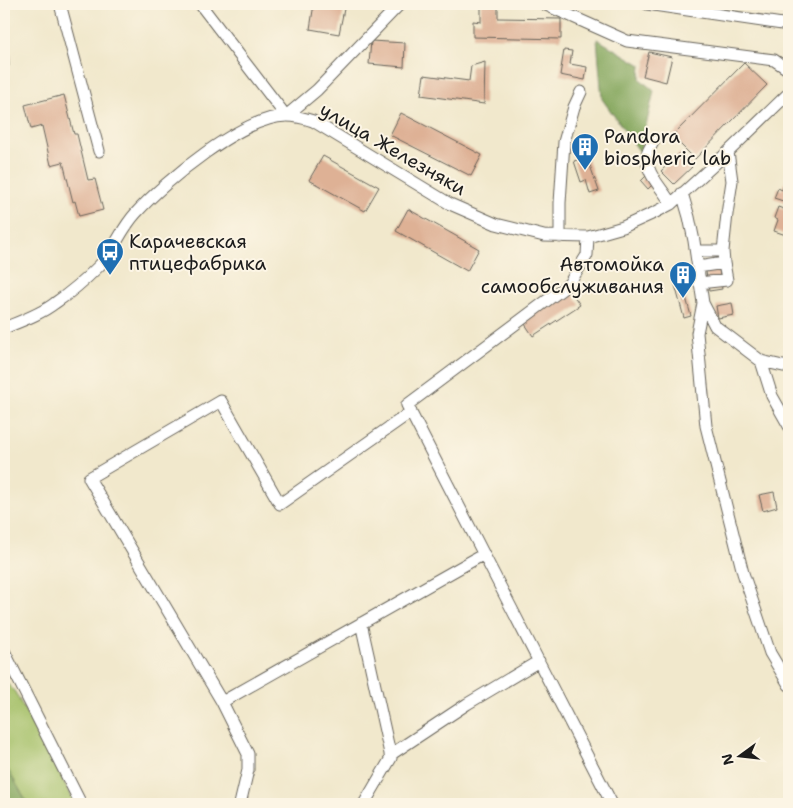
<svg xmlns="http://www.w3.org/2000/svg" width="793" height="808" font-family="'Shantell Sans',sans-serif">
<rect width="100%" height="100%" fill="#fcf5e5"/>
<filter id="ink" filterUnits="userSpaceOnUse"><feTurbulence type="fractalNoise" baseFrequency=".02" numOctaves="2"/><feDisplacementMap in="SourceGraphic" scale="10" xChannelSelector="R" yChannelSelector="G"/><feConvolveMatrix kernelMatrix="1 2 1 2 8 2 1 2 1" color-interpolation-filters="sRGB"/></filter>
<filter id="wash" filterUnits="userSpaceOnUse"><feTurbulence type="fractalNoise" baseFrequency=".0096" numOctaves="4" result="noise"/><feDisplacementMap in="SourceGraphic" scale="20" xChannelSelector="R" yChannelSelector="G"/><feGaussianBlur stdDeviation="1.12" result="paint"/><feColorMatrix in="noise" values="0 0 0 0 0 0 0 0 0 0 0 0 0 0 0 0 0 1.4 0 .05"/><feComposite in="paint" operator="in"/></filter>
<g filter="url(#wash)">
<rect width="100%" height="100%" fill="#f1e8cc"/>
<path fill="#a4c067" stroke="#606e42" d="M 4,680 L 15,692 L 76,804 L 4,804 Z"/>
<path fill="#83a65c" stroke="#50613c" d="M 597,39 L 641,65 L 640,79 L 654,91 L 640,152 L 602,99 Z
M 4,763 L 28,804 L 4,804 Z"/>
<g id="blocks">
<path fill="#deb195" d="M 314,4 L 345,4 L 339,34 L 310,29 Z
M 481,4 L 498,4 L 498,18 L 561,19 L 561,39 L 473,37 L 473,21 L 481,22 Z
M 371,41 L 405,43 L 404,67 L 369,64 Z
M 4,42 L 8,42 L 9,66 L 4,66 Z
M 564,50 L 572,51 L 570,64 L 587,67 L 585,80 L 560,75 Z
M 649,52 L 672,57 L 666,82 L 643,76 Z
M 485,62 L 484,104 L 421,95 L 424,75 L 469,81 L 471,66 Z
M 744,63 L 767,85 L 695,159 L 672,136 Z
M 64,95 L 74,134 L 77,134 L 88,180 L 95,179 L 103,210 L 79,216 L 75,201 L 73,202 L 63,162 L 51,165 L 42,126 L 31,129 L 25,105 Z
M 401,113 L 482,155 L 471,176 L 390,135 Z
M 680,153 L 692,167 L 674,184 L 661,171 Z
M 323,156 L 379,187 L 365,211 L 309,180 Z
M 587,157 L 599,191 L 590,194 L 586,180 L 581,182 L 574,161 Z
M 647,175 L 654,183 L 648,189 L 641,181 Z
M 786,180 L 789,181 L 789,203 L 774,198 L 778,188 L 782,190 Z
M 778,207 L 789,211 L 789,236 L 774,231 L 778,220 L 774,218 Z
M 408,209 L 479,249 L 467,271 L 396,231 Z
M 718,263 L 722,289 L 709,291 L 705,265 Z
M 681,279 L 691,316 L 684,318 L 674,281 Z
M 570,290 L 580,305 L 533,336 L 523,321 Z
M 732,303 L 734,315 L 718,318 L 716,306 Z
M 774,492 L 777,507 L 763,511 L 759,495 Z"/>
</g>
</g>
<g filter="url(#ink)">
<use href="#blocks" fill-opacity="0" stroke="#67635a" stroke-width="1"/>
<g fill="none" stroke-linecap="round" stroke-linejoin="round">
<defs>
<path id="minor" d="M 60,4 L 99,151
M 200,4 L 286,116 L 317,90 L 400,4
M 544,4 L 627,41 L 774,60 L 789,70
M 647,4 L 789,25
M 654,140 C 652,145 648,150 647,155 C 645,174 663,188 671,204
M 682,193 L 689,217 L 694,241 L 703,303 L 715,326 L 761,361 L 783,366 L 789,366
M 560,237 L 560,203 L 564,142 L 574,107 L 581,92
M 588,237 L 587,255 L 569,284 L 407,405 L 612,804
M 696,251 L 723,251
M 698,267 L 724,263 L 723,251 L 727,214 L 732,181 L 728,152
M 699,283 L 727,280 L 724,263
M 703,303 L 697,333 L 706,426 L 743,573 L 770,653 L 789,685
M 4,328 C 21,321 41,314 55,303 C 70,293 86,279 99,266 C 114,251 121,229 136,213 C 165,181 243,116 287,116 C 296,116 304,118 313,121 L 450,204 L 496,224 L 544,236 L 588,237 L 623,227 L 656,212 L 671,204 L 728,152 L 789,93
M 761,361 L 772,396 L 789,426
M 411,412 L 280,504 L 221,401 L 89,478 L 222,702 L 484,554
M 361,623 L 391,758 L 364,804
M 4,651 L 81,804
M 222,702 L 248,754 L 248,770 L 240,804
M 390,755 L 467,704 L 539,661"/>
</defs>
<use href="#minor" stroke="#67635a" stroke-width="13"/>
<use href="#minor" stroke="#fff" stroke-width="11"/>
</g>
</g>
<defs>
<symbol id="building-pin" viewBox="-11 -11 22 30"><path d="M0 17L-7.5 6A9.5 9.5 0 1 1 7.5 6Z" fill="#1f6fb2" stroke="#fcf5e5"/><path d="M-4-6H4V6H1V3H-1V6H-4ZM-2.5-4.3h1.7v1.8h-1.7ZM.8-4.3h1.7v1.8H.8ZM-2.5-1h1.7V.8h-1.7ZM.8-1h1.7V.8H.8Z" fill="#fff"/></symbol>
<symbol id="bus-pin" viewBox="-11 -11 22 30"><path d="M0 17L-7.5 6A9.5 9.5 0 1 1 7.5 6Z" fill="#1f6fb2" stroke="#fcf5e5"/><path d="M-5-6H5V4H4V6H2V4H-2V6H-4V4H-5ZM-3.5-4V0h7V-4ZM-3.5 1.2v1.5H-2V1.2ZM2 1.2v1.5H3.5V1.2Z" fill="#fff"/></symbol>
</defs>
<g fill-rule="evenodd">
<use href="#building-pin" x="569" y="131" width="32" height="43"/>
<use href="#bus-pin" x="94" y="236" width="32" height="43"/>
<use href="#building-pin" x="667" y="259" width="32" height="43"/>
</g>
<g text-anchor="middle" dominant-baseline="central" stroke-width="4" stroke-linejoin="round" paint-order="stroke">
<g font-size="19" fill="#1c1c1c" stroke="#fcf5e5" text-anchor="start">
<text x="604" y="136">Pandora<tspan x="604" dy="22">biospheric lab</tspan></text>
<text x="129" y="241">Карачевская<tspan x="129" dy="22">птицефабрика</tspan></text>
<text x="664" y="264" text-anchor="end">Автомойка<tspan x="664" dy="22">самообслуживания</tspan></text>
</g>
<g font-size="19" fill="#1c1c1c" stroke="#fcf5e5">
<text transform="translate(393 149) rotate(30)">улица Железняки</text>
</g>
</g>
<rect width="793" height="808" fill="none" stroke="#fcf5e5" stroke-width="20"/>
<g transform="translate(740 756) rotate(255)" stroke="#fcf5e5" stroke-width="4" paint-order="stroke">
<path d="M0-4L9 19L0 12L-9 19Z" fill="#1c1c1c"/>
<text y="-8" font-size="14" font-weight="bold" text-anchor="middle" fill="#1c1c1c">N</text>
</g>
</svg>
